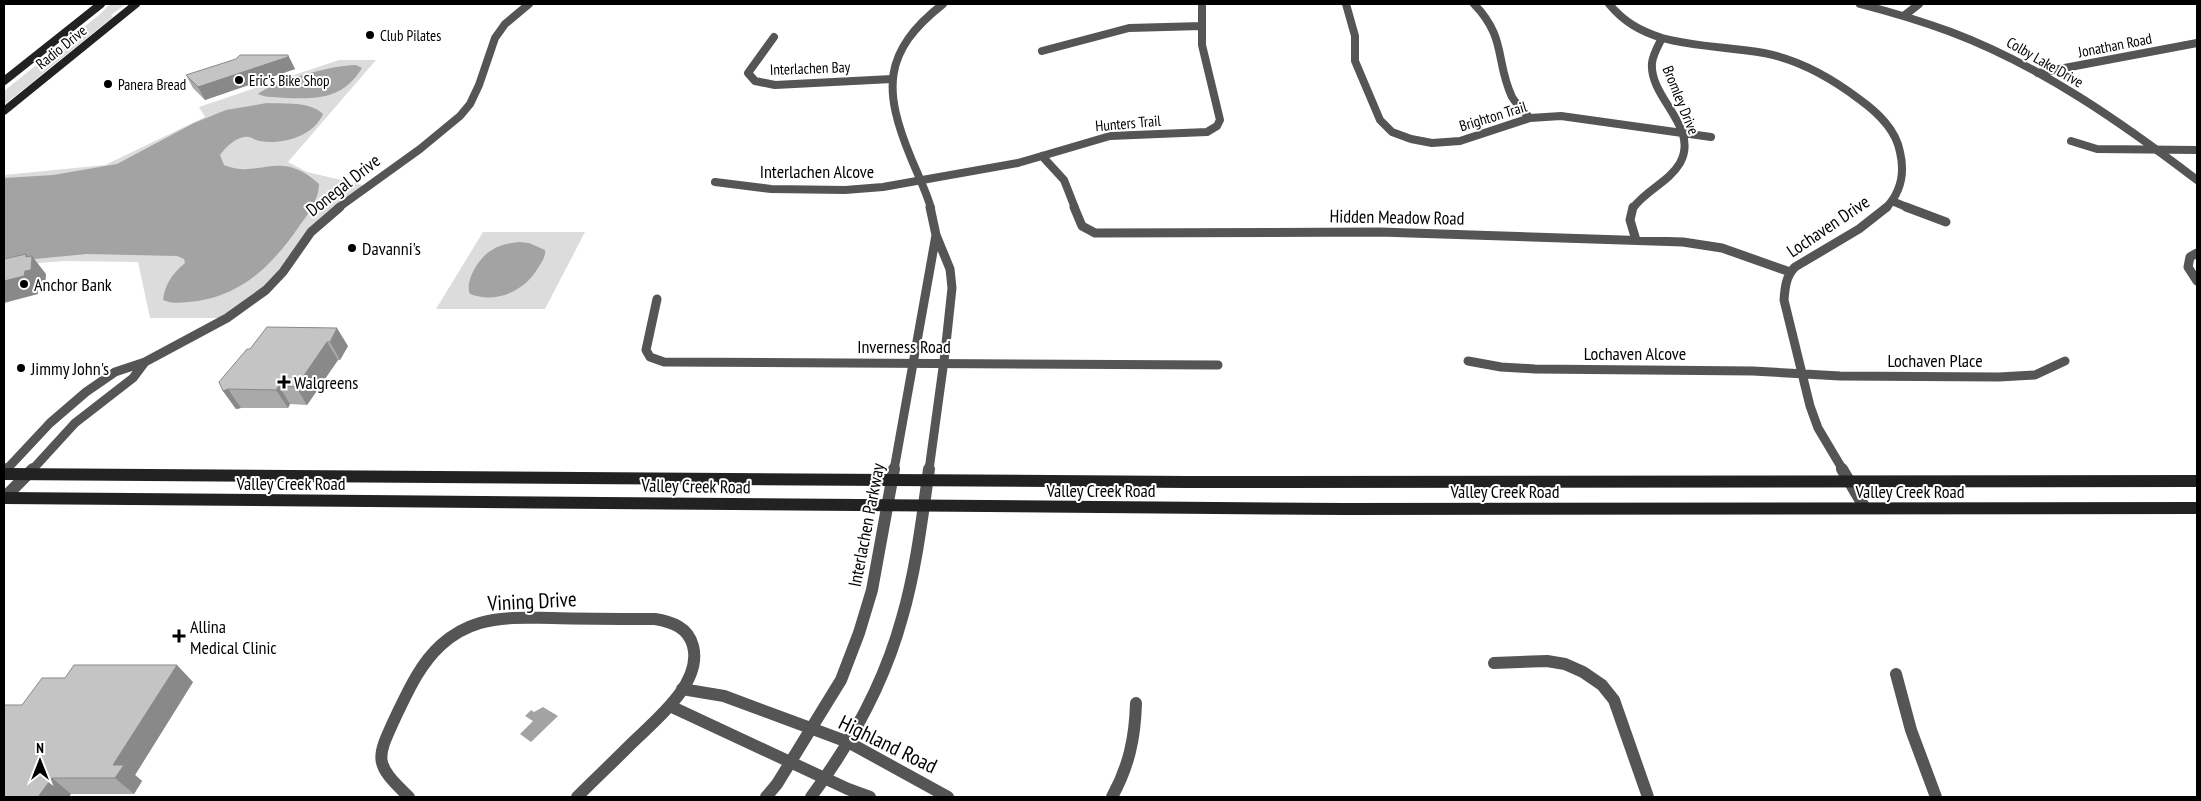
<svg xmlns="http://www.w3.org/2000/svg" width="2201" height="801" font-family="'PT Sans Narrow',sans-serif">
<rect width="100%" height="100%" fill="#fff"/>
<path fill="#dcdcdc" d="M 110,4 L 126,4 L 111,15 L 113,17 L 4,105 L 4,91 L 99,15 Z
M 339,60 L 376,60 L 288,162 L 307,172 L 367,186 L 328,215 L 283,272 L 227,318 L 150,318 L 138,262 L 64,261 L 4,266 L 4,175 L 105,165 L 205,117 L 199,107 Z
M 483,232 L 585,232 L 545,309 L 436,309 Z"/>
<path fill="#a3a3a3" d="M 356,65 L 362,68 C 343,99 318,99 286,98 C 277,97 266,98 258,94 L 259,93 C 280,80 331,65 356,65 Z
M 267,103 C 284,104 310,101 323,114 C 313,137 282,145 259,141 C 254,140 251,136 244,137 C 234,139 226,147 220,155 L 224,165 C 260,180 279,147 319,184 C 319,199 309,213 300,225 C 274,263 245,293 198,301 C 187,302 174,305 163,300 C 165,284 172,274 185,263 L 184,259 L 177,256 L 87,254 L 4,262 L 4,178 L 53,175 L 117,164 L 194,123 L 226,110 Z
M 519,242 L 529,243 L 545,250 C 546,256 542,262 538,268 C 525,291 496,304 470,294 C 464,281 480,256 492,250 C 500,245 510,243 519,242 Z
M 543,707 L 558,716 L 531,742 L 520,734 L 533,721 L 525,716 L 531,710 L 534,712 Z"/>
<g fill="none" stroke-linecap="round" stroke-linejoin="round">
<path stroke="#555" stroke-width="8" d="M 1346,4 L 1355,36 L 1355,61 L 1380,120 L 1392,132 L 1411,139 L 1432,143 L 1460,141 L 1530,118 L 1561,116 L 1711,137
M 1474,4 C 1507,38 1495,61 1512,97 C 1517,105 1524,112 1530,118
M 1609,4 C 1624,22 1640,31 1662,38 C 1695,47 1730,47 1764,53 C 1800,60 1830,77 1859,99 C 1877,112 1896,129 1900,152 C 1905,173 1901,192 1886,208
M 1905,15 L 1919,4
M 774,37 L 748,73 L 755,81 L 775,85 L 892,79
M 1042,51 L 1129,28 L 1202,26
M 2038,73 L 2197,43
M 2071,141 L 2097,149 L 2197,150
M 1042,156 L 1064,180 L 1075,208
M 715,182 L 771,189 L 845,190 L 883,187 L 1018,163 L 1110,136 L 1207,132 L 1217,126 L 1220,120 L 1202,45 L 1202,4
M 1892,201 L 1909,208
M 338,208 L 420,149 L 460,116 L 470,104 L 479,85 L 495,38 L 505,24 L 529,4
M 1633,208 C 1646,190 1669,182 1680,163 C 1700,127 1649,98 1652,63 C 1653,54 1658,46 1662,38"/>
<path stroke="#555" stroke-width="9" d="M 1074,207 L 1082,226 L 1095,233 L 1380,232 L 1683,242 L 1722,248 L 1790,272
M 1633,207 L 1630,220 L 1636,240
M 1906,207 L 1946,222
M 2197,253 L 2190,257 L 2188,267 L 2197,281
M 657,299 L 646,350 L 650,357 L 664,362 L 1218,365
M 1468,361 L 1501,367 L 1535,369 L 1753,371 L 1840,376 L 1999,377 L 2035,375 L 2065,361
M 6,470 L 50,423 L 86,392 L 115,372 L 145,362 L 227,318 L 266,290 L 283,272 L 311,232 L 340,207
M 32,470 L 75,423 L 133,378 L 145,362
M 1843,470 L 1818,428 L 1810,406 L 1784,300 C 1785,287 1786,276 1795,267 L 1859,229 L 1887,207"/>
<path stroke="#555" stroke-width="12" d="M 1842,469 L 1865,508
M 4,472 L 7,469
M 4,498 L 33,469
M 1494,663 L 1547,661 L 1565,664 L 1583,672 L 1602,685 L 1614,700 L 1648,797
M 1896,674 L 1911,730 L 1936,797
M 682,689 L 724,696 L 848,742 L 948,797
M 670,706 L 848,789 L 870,797
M 409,797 C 373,763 376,759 396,716 C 408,691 420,664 441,645 C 452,635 466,627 480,623 C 503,616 529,618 552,618 C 586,619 621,619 655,619 C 672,622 688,627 693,646 C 703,684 653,722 629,746 C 612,763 594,780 577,797
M 1112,797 C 1129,766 1135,738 1136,703"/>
<path stroke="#555" stroke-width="8" d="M 1860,4 C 1891,12 1921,21 1951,32 C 2041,66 2121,122 2197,180
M 931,208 C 926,191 918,175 911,158 C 883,90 882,52 943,4"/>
<path stroke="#555" stroke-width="9" d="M 894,470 L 936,235
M 929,470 L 945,353 L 952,288 L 950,269 L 936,235 L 930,207"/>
<path stroke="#555" stroke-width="12" d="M 766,797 L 777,784 L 841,680 L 859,633 L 872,590 L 894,469
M 811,797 C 851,743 884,684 902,618 C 916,570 922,519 929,469"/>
<path stroke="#222" stroke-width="8" d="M 4,81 L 101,4
M 4,111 L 136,4"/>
<path stroke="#222" stroke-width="12" d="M 4,474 L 1187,482 L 2197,481
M 4,498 L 1345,509 L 2197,508"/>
</g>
<path fill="#a9a9a9" d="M 288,55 L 295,69 L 205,100 L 193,88 L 186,75 Z
M 267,327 L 348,346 L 340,360 L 338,360 L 307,405 L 290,404 L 288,408 L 241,408 L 236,409 L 223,391 L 250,349 Z
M 193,682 L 135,775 L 142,781 L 134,794 L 71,794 L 4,797 L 22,705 Z"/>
<path fill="#898989" d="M 288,55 L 295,69 L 205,100 L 198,87 Z
M 26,254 L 32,261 L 32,256 L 46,274 L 45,288 L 38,289 L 38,294 L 4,303 L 4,281 L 26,257 Z
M 337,328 L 348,346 L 340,360 L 330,342 Z
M 327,342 L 338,360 L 307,405 L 296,387 Z
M 279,386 L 290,404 L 288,408 L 276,390 Z
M 228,389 L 241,408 L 236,409 L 223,391 Z
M 177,665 L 193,682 L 135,775 L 142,781 L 134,794 L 115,778 L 113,765 Z
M 52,778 L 71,794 L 69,797 L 38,797 Z"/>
<path fill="#c4c4c4" stroke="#898989" d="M 240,55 L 288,55 L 288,57 L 198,87 L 186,75 L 236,59 Z
M 26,254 L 26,257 L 32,256 L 31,270 L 25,271 L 24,276 L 4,281 L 4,259 Z
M 267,327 L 337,328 L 330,342 L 327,342 L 296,387 L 279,386 L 276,390 L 228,389 L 223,391 L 219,382 L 247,349 L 250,349 Z
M 74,665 L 177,665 L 113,765 L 124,765 L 115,778 L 52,778 L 38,797 L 4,797 L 4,705 L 22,705 L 42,678 L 65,678 Z"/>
<g fill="#000" stroke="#fff" stroke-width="2">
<circle cx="370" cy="35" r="5"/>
<circle cx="239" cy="80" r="5"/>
<circle cx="108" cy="84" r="5"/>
<circle cx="352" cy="248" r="5"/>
<circle cx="24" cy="284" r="5"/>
<circle cx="21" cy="368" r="5"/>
<path d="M281.5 374.5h5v5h5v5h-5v5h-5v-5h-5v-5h5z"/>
<path d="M176.5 628.5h5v5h5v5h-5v5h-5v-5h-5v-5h5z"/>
</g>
<g text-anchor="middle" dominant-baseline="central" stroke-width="4" stroke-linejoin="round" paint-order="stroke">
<g font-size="15" fill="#000" stroke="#fff" text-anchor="start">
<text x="380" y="35">Club Pilates</text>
<text x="249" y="80">Eric's Bike Shop</text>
<text x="118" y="84">Panera Bread</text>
</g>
<g font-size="15" fill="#000" stroke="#fff">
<text transform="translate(2115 45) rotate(-11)">Jonathan Road</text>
<text transform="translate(61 47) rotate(-39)">Radio Drive</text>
<text transform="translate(2045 62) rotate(30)">Colby Lake Drive</text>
<text transform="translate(810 68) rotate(-2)">Interlachen Bay</text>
<text transform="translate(1681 100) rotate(68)">Bromley Drive</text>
<text transform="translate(1493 116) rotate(-17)">Brighton Trail</text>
<text transform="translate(1128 123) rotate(-5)">Hunters Trail</text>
</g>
<g font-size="18" fill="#000" stroke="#fff">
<text x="817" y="171">Interlachen Alcove</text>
<text transform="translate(343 185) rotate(-38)">Donegal Drive</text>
<text transform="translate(1397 217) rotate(1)">Hidden Meadow Road</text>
<text transform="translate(1828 226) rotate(-34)">Lochaven Drive</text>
<text x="904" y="346">Inverness Road</text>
<text x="1635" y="353">Lochaven Alcove</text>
<text x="1935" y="360">Lochaven Place</text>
<text x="291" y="483">Valley Creek Road</text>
<text transform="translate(696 486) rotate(1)">Valley Creek Road</text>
<text x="1101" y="490">Valley Creek Road</text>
<text x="1505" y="491">Valley Creek Road</text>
<text x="1910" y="491">Valley Creek Road</text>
<text transform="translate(866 525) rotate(-79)">Interlachen Parkway</text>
</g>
<g font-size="18" fill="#000" stroke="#fff" text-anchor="start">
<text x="362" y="248">Davanni's</text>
<text x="34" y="284">Anchor Bank</text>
<text x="31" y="368">Jimmy John's</text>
<text x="294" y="382">Walgreens</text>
<text x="190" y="626">Allina<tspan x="190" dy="21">Medical Clinic</tspan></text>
</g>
<g font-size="21" fill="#000" stroke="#fff">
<text transform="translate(532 601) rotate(-3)">Vining Drive</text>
<text transform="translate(888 744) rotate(26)">Highland Road</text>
</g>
</g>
<rect width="2201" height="801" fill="none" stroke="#000000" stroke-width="10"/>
<g transform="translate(40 761)" stroke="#ffffff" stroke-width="4" paint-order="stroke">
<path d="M0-4L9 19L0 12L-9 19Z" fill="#000000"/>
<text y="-8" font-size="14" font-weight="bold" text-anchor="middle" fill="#000000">N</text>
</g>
</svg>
